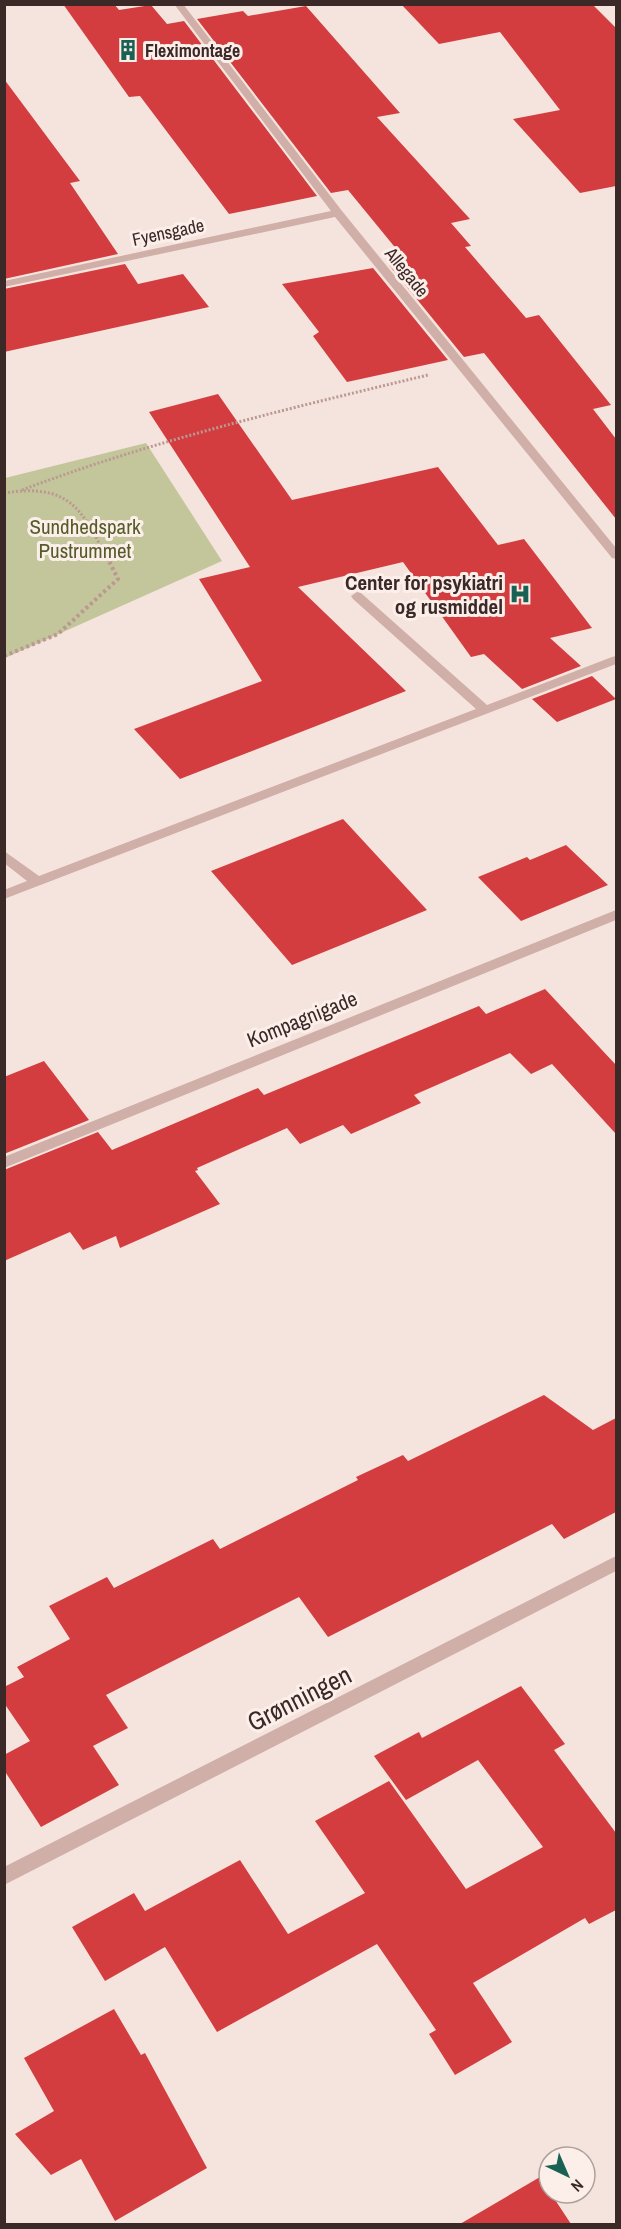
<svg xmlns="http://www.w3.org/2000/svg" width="621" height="2229" font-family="'Archivo Narrow',sans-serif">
<rect width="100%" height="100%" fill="#f5e4dd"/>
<path fill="#c3c69b" d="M 146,443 L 222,561 L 5,658 L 5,478 Z"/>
<path fill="#d33d3f" d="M 63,4 L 114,4 L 119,10 L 151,5 L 167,24 L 184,21 L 317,196 L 229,214 L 140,96 L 129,97 Z
M 401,4 L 592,4 L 616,28 L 616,186 L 580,193 L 513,119 L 560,110 L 500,32 L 439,44 Z
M 306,6 L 400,113 L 377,117 L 470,219 L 451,223 L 471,246 L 465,247 L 526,318 L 539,315 L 611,405 L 593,409 L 616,439 L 616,519 L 484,353 L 464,357 L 389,265 L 407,262 L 348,190 L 331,193 L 197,19 L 243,11 L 248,16 Z
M 4,79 L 80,181 L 70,183 L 118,254 L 4,279 Z
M 125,264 L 138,284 L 183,274 L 209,307 L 4,352 L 4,289 Z
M 373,268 L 448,360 L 347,382 L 313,336 L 319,332 L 282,284 Z
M 218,394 L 292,500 L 438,467 L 498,545 L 524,539 L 592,628 L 550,638 L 581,666 L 522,689 L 484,654 L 471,657 L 403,562 L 298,587 L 406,691 L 180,779 L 134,729 L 262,681 L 199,579 L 250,567 L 149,412 Z
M 592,676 L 616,699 L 557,722 L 532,699 Z
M 343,819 L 427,910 L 292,965 L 211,871 Z
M 566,845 L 608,885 L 521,921 L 478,877 L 527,857 L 530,860 Z
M 545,989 L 616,1065 L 616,1134 L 552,1064 L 531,1074 L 510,1053 L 414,1095 L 421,1103 L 351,1134 L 343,1125 L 300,1144 L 287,1128 L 197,1168 L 198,1170 L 195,1171 L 220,1204 L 120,1248 L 116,1236 L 83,1250 L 70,1232 L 4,1261 L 4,1170 L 98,1132 L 112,1150 L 258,1088 L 264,1095 L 479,1006 L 486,1014 Z
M 44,1061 L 89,1120 L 4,1154 L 4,1077 Z
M 544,1395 L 593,1430 L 616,1418 L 616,1512 L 564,1539 L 552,1524 L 328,1637 L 299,1597 L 106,1695 L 128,1728 L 93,1746 L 119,1785 L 41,1827 L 4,1770 L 4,1755 L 30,1741 L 4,1703 L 4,1687 L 24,1677 L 17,1667 L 70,1639 L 49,1606 L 107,1577 L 114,1588 L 213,1539 L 220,1549 L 358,1480 L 356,1477 L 403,1455 L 408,1461 Z
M 521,1686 L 565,1744 L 554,1750 L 616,1833 L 616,1910 L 589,1924 L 585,1918 L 473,1983 L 512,2042 L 455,2075 L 429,2034 L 436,2030 L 377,1944 L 217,2032 L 165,1947 L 105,1981 L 72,1927 L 134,1893 L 145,1911 L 240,1860 L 288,1934 L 365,1893 L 315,1821 L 389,1781 L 466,1889 L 543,1847 L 478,1760 L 406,1800 L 374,1756 L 419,1732 L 422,1738 Z
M 114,2009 L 141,2055 L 145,2053 L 207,2168 L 115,2221 L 81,2159 L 51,2175 L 15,2134 L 54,2111 L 24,2058 Z
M 540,2177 L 571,2224 L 460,2224 Z"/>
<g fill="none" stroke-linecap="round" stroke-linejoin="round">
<path stroke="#bb9891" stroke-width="3" stroke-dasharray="2 2" stroke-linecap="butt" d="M 22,490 C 154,440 291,408 428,375
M 4,493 C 69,483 82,508 108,561"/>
<path stroke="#bb9891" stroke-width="4" stroke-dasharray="3 3" stroke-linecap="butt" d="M 4,656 L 58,634 L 118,579 L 108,559"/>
<path fill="#cfafa7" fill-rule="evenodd" d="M 174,4 L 183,4 L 342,211 L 616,548 L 616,559 L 612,558 L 335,217 L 4,287 L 4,281 L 331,211 Z
M 357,592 L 361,593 L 487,705 L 612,657 L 616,656 L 616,664 L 4,899 L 4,890 L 27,881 L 4,863 L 4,851 L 39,876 L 476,709 L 353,599 L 351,596 Z
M 616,910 L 616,920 L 4,1168 L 4,1157 Z
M 616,1556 L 616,1571 L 4,1885 L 4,1867 Z"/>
</g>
<defs>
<symbol id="building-bare" viewBox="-9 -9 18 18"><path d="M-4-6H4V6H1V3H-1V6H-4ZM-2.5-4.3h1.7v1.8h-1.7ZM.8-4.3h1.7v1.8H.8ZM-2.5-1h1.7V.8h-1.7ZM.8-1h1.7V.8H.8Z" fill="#196154" stroke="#fcefea" stroke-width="2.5" paint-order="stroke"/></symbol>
<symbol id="hospital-bare" viewBox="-9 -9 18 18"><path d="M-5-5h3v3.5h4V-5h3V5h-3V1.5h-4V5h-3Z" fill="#196154" stroke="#fcefea" stroke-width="2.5" paint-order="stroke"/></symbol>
</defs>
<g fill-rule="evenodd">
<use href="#building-bare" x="113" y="35" width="30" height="30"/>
<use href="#hospital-bare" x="505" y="579" width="30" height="30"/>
</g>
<g text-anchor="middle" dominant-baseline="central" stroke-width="6" stroke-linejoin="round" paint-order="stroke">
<g font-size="18" font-weight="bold" fill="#3b2928" stroke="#fcefea" text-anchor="start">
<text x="145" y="50">Fleximontage</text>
</g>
<g font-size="18" fill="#3b2928" stroke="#fcefea">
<text transform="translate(168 232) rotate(-12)">Fyensgade</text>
<text transform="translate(407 272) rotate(51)">Allegade</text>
</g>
<g font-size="21" fill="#565c29" stroke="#fcefea">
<text x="85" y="526">Sundhedspark<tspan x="85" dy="24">Pustrummet</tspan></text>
</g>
<g font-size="21" font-weight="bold" fill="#3b2928" stroke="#fcefea" text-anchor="end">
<text x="503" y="582">Center for psykiatri<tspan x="503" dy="24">og rusmiddel</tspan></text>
</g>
<g font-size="21" fill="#3b2928" stroke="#fcefea">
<text transform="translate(302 1019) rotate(-22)">Kompagnigade</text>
</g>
<g font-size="26" fill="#3b2928" stroke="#fcefea">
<text transform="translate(299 1698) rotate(-27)">Grønningen</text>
</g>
</g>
<rect width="621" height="2229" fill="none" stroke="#3b2928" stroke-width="12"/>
<g transform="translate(567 2175) rotate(136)"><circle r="28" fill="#fcefea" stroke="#afa09c" stroke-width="1.5"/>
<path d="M0-4.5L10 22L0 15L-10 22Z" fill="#196154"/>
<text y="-9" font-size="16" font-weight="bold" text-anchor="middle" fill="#3b2928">N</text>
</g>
</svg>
